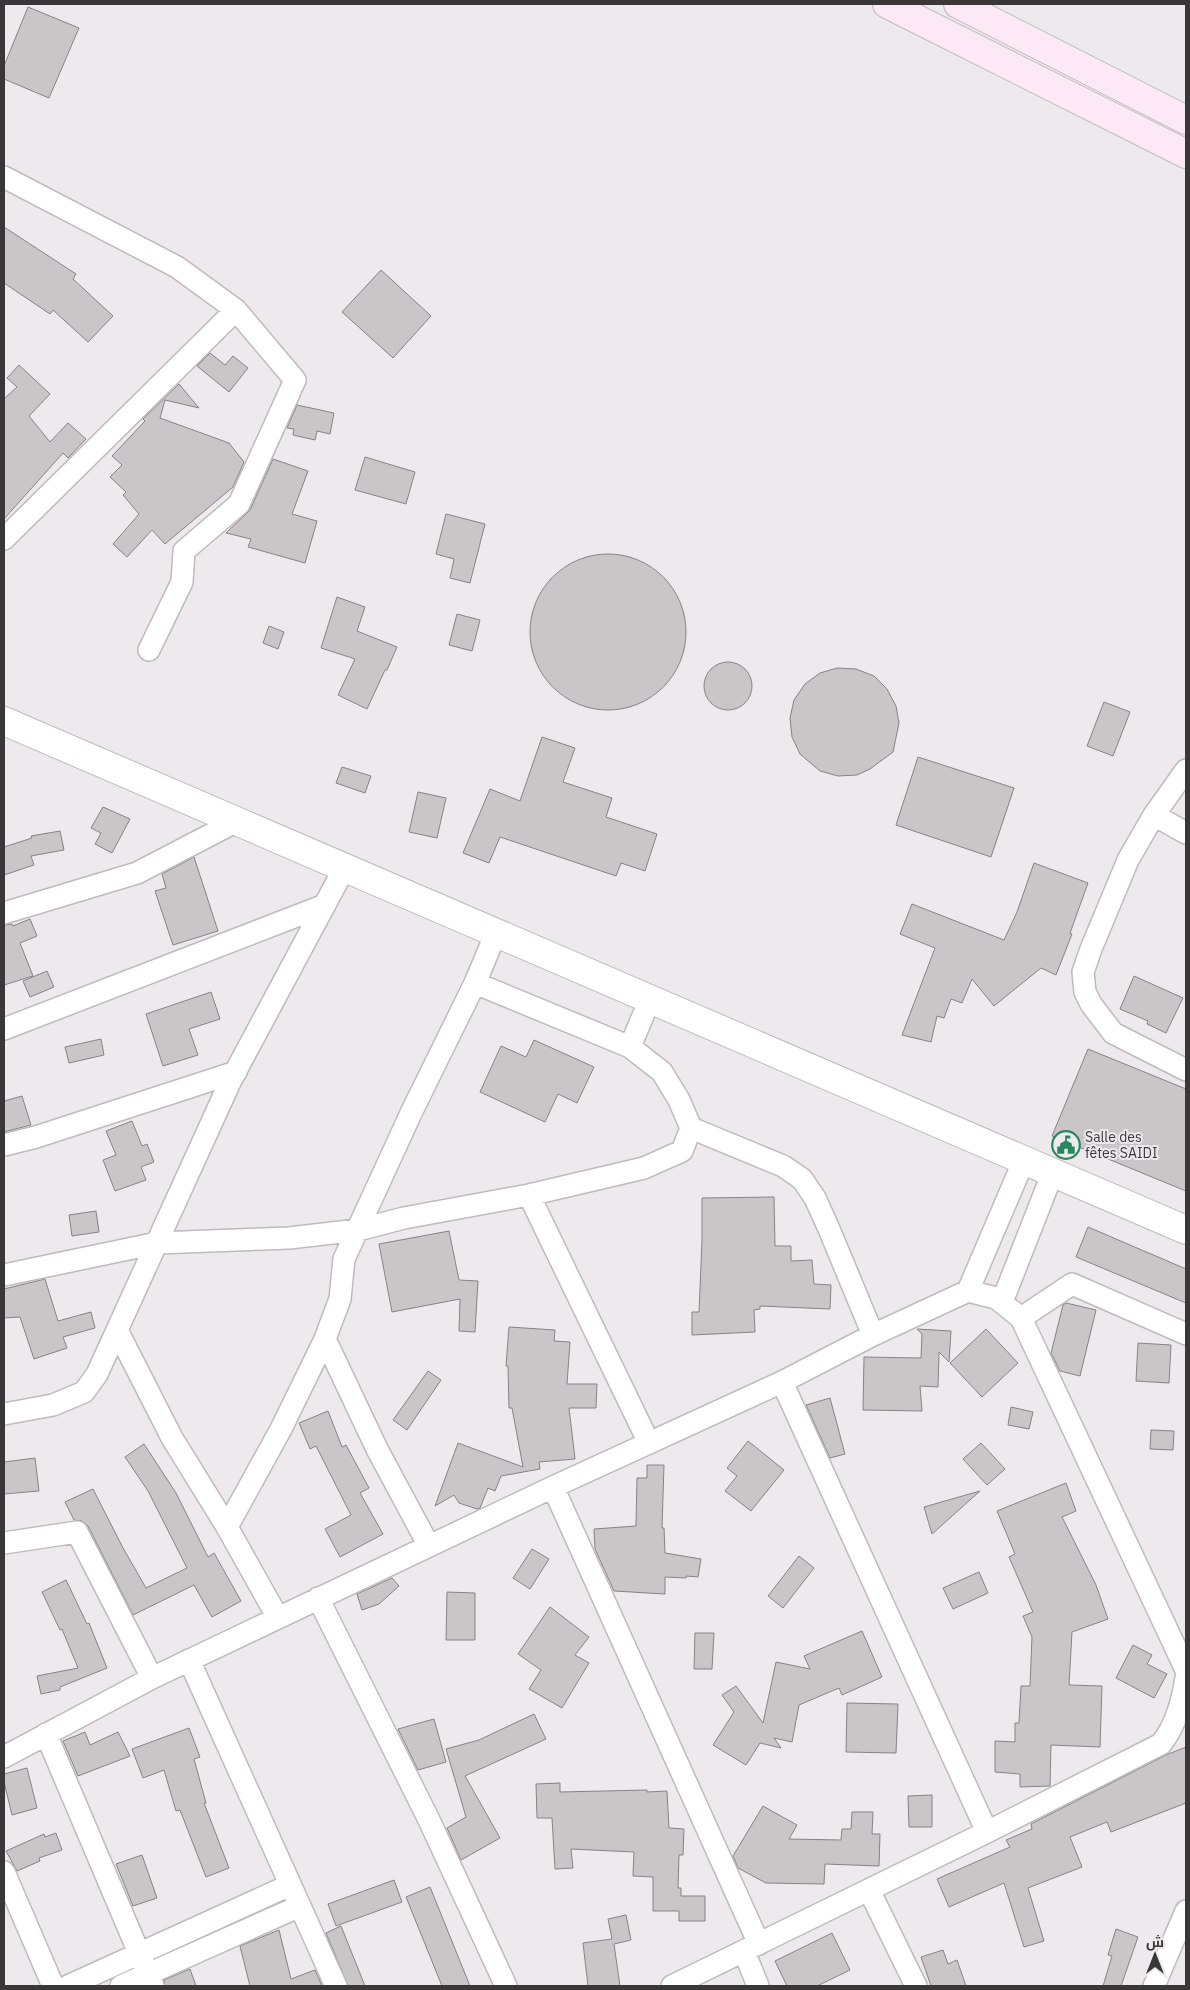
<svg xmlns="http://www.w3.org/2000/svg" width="1190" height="1990" font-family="'IBM Plex Sans',Cairo,sans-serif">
<rect width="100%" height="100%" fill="#eee9ec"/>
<path fill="#cac6c8" stroke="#878385" d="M 28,7 L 79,28 L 49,98 L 4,79 L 4,66 Z
M 4,227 L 76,274 L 73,279 L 113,316 L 88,342 L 53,310 L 50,314 L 4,283 Z
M 381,270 L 431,316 L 393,358 L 342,312 Z
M 210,353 L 225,365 L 233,356 L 248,368 L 229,392 L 197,366 Z
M 19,365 L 50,394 L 29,416 L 50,442 L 68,423 L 86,439 L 68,458 L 63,453 L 4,519 L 4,399 L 17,387 L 7,378 Z
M 179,384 L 199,408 L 165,400 L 160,418 L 229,443 L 244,462 L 233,487 L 165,544 L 152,530 L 127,557 L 113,544 L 139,514 L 123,495 L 126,492 L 110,477 L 122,465 L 112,456 L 145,421 L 143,419 Z
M 297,405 L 334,413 L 330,434 L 317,431 L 315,440 L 293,435 L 294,429 L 287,428 Z
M 365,457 L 415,472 L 406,504 L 355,490 Z
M 273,459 L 308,471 L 292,514 L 317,521 L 305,563 L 248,547 L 251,539 L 226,533 L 250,510 Z
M 446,514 L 485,524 L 470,583 L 450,578 L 454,559 L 436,554 Z
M530 632a78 78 0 1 1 156 0a78 78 0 1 1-156 0Z
M 337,597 L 365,607 L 357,631 L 397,647 L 387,670 L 385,670 L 367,709 L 338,695 L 355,659 L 321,648 Z
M 457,614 L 480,620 L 472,651 L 449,645 Z
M 269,626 L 284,632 L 278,649 L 263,643 Z
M704 686a24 24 0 1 1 48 0a24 24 0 1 1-48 0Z
M 837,668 L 856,669 L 874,676 L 887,689 L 896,706 L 899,723 L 893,752 L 870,769 L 857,775 L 838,776 L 820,771 L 800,754 L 792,737 L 790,718 L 794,700 L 805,684 L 820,673 Z
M 1104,702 L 1130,712 L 1113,756 L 1087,746 Z
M 542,737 L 575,748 L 563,782 L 612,798 L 606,817 L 657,834 L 645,871 L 621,863 L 616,876 L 500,837 L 489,863 L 463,853 L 490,789 L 520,801 Z
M 918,757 L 1014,788 L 991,857 L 896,825 Z
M 342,767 L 371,776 L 365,793 L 336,783 Z
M 418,792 L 446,798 L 437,838 L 409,832 Z
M 103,807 L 130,819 L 112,853 L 95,844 L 101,833 L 91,828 Z
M 60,831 L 64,850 L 31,856 L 34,865 L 4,875 L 4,847 L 32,838 L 31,836 Z
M 194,857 L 218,931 L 173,945 L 155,891 L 166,888 L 162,874 Z
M 1034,863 L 1088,883 L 1070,933 L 1072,934 L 1056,975 L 1041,968 L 994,1006 L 972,979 L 962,1003 L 951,999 L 944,1018 L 937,1016 L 931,1042 L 902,1035 L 935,948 L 900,934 L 912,904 L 1004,940 L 1017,912 Z
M 30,919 L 37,936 L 20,943 L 33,976 L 4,985 L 4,925 L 12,924 L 13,926 Z
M 47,971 L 54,987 L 30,997 L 23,981 Z
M 1134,976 L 1183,998 L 1166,1033 L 1147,1024 L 1148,1021 L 1120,1009 Z
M 211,992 L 220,1019 L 189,1029 L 198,1055 L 163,1066 L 146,1014 Z
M 101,1039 L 104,1055 L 69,1063 L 65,1047 Z
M 534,1040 L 594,1067 L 577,1103 L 558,1094 L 545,1122 L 480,1092 L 501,1046 L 526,1057 Z
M 1088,1049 L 1186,1089 L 1186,1191 L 1052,1136 Z
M 22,1096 L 31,1125 L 4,1132 L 4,1101 Z
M 132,1121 L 142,1146 L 147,1144 L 154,1162 L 141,1167 L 146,1180 L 115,1191 L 103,1160 L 116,1155 L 106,1131 Z
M 774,1197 L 775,1246 L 791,1246 L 791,1261 L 812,1260 L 814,1284 L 831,1285 L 830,1309 L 760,1306 L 760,1309 L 754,1310 L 755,1332 L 692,1335 L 692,1312 L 699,1312 L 702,1241 L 702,1198 Z
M 96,1211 L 99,1232 L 72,1236 L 69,1215 Z
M 1088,1227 L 1186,1269 L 1186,1303 L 1076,1257 Z
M 449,1231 L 459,1280 L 478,1281 L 475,1332 L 459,1331 L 460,1299 L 392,1312 L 379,1244 Z
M 45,1279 L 58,1321 L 91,1312 L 95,1328 L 63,1337 L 67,1348 L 34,1359 L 20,1317 L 4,1318 L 4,1289 Z
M 1066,1303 L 1096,1310 L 1080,1376 L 1060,1371 L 1051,1353 L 1063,1305 Z
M 509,1327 L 555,1330 L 554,1341 L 570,1342 L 567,1384 L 597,1384 L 596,1408 L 569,1408 L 575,1459 L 539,1462 L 540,1469 L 501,1476 L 495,1491 L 488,1488 L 480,1508 L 477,1509 L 459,1503 L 454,1495 L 435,1506 L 458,1443 L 523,1467 L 512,1408 L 509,1408 L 508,1366 L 506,1366 Z
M 917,1329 L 951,1331 L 949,1362 L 939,1352 L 938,1387 L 920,1386 L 922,1411 L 863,1410 L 864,1357 L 921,1358 L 922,1334 Z
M 986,1329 L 1018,1363 L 982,1397 L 950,1363 Z
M 1138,1343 L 1171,1345 L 1169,1383 L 1136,1381 Z
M 428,1371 L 441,1380 L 407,1430 L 393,1420 Z
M 830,1398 L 845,1454 L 830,1458 L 806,1405 Z
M 1011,1407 L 1033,1412 L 1029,1429 L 1008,1425 Z
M 328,1411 L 342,1447 L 346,1445 L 369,1488 L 360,1493 L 383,1534 L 340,1557 L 325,1529 L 351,1515 L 316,1446 L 310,1449 L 299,1423 Z
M 1151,1430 L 1174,1431 L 1173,1450 L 1150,1449 Z
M 748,1441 L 784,1470 L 751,1511 L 725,1491 L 737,1476 L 727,1468 Z
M 981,1443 L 1005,1469 L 987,1485 L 963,1459 Z
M 144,1444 L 176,1493 L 208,1557 L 214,1553 L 241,1601 L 212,1617 L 194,1585 L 133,1615 L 88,1526 L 82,1521 L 74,1520 L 65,1502 L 93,1489 L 123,1548 L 146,1588 L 187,1568 L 148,1491 L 125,1457 Z
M 35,1458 L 39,1491 L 4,1494 L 4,1462 Z
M 647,1465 L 664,1465 L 662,1528 L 664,1528 L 665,1553 L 701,1559 L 698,1577 L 686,1576 L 686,1578 L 665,1577 L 665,1594 L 614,1591 L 595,1549 L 594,1529 L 636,1526 L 637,1478 L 647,1478 Z
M 1066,1483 L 1076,1511 L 1062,1517 L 1096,1585 L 1108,1619 L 1072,1632 L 1069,1685 L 1102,1686 L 1100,1747 L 1051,1745 L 1050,1786 L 1020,1787 L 1020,1774 L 995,1772 L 995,1741 L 1015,1742 L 1015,1723 L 1019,1723 L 1021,1686 L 1030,1686 L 1032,1637 L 1023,1616 L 1033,1612 L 1009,1557 L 1015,1554 L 997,1511 Z
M 980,1491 L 932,1534 L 924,1507 Z
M 532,1549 L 549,1559 L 530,1589 L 513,1578 Z
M 799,1556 L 814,1568 L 783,1608 L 768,1596 Z
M 979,1572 L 988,1593 L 953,1609 L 943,1588 Z
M 392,1578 L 399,1586 L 379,1604 L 362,1610 L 357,1594 Z
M 66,1580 L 87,1624 L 89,1623 L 107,1668 L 60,1687 L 60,1690 L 41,1694 L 37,1676 L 78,1668 L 62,1629 L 60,1630 L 42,1592 Z
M 447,1592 L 475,1593 L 475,1640 L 446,1640 Z
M 550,1607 L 589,1637 L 575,1655 L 589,1663 L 562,1708 L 529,1689 L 541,1670 L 518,1654 Z
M 862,1631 L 882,1677 L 842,1695 L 839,1688 L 799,1705 L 792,1742 L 774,1738 L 781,1748 L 760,1743 L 746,1765 L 713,1745 L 734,1712 L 722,1695 L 736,1686 L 763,1723 L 776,1662 L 810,1669 L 804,1656 Z
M 695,1633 L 714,1633 L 712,1669 L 694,1669 Z
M 1133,1645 L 1152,1655 L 1147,1664 L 1167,1674 L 1154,1698 L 1116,1678 Z
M 847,1703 L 898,1704 L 896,1753 L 846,1752 Z
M 534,1714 L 546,1739 L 465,1776 L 500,1838 L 461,1860 L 447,1828 L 466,1817 L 446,1749 L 479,1740 Z
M 434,1719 L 446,1762 L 418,1770 L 398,1729 Z
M 189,1728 L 200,1757 L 194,1759 L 206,1803 L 204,1803 L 229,1868 L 206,1877 L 180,1810 L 176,1811 L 164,1770 L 143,1778 L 132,1749 Z
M 85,1732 L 90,1745 L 118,1732 L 130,1756 L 78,1776 L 63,1741 Z
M 1186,1747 L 1186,1803 L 1111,1832 L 1107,1822 L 1070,1837 L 1082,1867 L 1028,1888 L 1044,1941 L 1024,1947 L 1004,1883 L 949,1907 L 937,1879 L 1010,1847 L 1006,1840 L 1032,1829 L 1031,1824 L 1166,1755 Z
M 27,1768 L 37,1808 L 12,1815 L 4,1782 L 4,1774 Z
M 560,1783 L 560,1792 L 647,1790 L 647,1792 L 667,1791 L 669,1828 L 684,1829 L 683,1855 L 679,1855 L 678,1888 L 681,1888 L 681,1896 L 705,1896 L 705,1921 L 679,1921 L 679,1911 L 653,1911 L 653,1877 L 633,1876 L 634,1852 L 571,1849 L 573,1868 L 555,1869 L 552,1818 L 537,1818 L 536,1784 Z
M 932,1795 L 932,1827 L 909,1827 L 908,1796 Z
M 763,1806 L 797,1825 L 789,1839 L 841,1840 L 842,1829 L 851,1829 L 852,1812 L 873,1812 L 872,1834 L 880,1834 L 879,1866 L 825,1864 L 824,1884 L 766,1883 L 738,1868 L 733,1856 Z
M 56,1833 L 62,1850 L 39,1858 L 40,1861 L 17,1871 L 6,1851 L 44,1834 L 45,1837 Z
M 142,1855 L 157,1898 L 133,1906 L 116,1864 Z
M 394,1880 L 402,1902 L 336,1926 L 328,1904 Z
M 430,1887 L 470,1986 L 442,1986 L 406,1897 Z
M 626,1915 L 631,1940 L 614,1944 L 620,1986 L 588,1986 L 583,1943 L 612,1939 L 608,1919 Z
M 341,1926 L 365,1986 L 348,1986 L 326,1933 Z
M 1116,1929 L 1138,1937 L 1121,1986 L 1103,1986 L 1112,1956 L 1108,1955 Z
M 279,1930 L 291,1979 L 315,1970 L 322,1986 L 250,1986 L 240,1946 Z
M 832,1933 L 850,1970 L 817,1986 L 787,1986 L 775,1961 Z
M 943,1950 L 948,1964 L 957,1960 L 966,1986 L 931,1986 L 921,1957 Z
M 190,1969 L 196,1986 L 165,1986 L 164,1980 Z"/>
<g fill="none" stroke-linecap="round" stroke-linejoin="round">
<defs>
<path id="minor" d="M 4,177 L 177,267 L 236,310 L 4,539
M 149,650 L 182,582 L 184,551 L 239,504 L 295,380 L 236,310
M 1186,770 L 1154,815 L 1128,860 L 1091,949 L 1083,972 L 1085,992 L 1091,1004 L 1113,1033 L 1186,1070
M 1154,815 L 1186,833
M 4,913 L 137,873 L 237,821
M 475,983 L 630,1047 L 662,1072 L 679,1100 L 691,1128 L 783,1166 L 802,1179 L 815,1198 L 829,1229 L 873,1335
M 4,1029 L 325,905
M 630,1047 L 650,999
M 4,1145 L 36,1137 L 236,1072
M 529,1195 L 649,1443
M 4,1275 L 157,1243 L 289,1238 L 358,1230 L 404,1218 L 529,1195 L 644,1168 L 682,1151 L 691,1128
M 968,1291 L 996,1298 L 1021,1318 L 1186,1670
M 1002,1302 L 1053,1172
M 1021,1318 L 1072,1284 L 1186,1334
M 117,1330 L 172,1438 L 227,1527 L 278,1618
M 325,1339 L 377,1449 L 429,1546
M 782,1382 L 987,1832
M 4,1414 L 53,1405 L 84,1392 L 97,1374 L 231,1080 L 345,867
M 553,1487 L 759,1944
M 227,1527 L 281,1429 L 325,1339 L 340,1299 L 344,1259 L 412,1111 L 475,983 L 496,933
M 4,1543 L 77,1532 L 152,1678
M 318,1598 L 429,1820 L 506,1986
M 189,1660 L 336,1986
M 46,1734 L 153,1986
M 4,1757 L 152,1678 L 553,1487 L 782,1382 L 873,1335 L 968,1291 L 1024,1160
M 4,1872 L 53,1986
M 869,1890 L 916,1986
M 744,1951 L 758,1986
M 68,1986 L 290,1885
M 121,1986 L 300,1906
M 672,1986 L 987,1832 L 1161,1744 C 1176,1725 1182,1702 1186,1678
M 1154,1986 L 1186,1911"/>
<path id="tertiary" d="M 4,721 L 1186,1230"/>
<path id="secondary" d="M 887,4 L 1186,154
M 958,4 L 1186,120"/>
</defs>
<use href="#minor" stroke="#bfbabd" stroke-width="24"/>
<use href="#tertiary" stroke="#bfbabd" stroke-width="30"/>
<use href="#secondary" stroke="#bfbabd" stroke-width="30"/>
<use href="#minor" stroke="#fff" stroke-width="21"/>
<use href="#tertiary" stroke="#fff" stroke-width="28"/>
<use href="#secondary" stroke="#fde8f5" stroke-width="28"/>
</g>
<defs>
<symbol id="civic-ring" viewBox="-11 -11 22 22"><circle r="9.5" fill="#eee9ec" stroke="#27875f" stroke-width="1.5"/><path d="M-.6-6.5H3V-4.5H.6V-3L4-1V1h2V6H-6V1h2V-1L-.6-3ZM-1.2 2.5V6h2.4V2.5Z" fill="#27875f"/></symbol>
</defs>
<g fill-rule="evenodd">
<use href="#civic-ring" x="1050" y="1129" width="32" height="32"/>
</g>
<g text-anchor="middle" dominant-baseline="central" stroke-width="4" stroke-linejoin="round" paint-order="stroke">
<g font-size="14" fill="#393738" stroke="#eee9ec" text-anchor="start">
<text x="1085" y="1137">Salle des<tspan x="1085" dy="16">fêtes SAIDI</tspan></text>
</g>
</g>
<rect width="1190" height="1990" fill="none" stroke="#393738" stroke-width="10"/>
<g transform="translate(1155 1955)" stroke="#eee9ec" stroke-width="4" paint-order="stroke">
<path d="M0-4L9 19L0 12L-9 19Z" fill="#393738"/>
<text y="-8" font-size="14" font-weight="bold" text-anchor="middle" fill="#393738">ش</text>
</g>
</svg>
